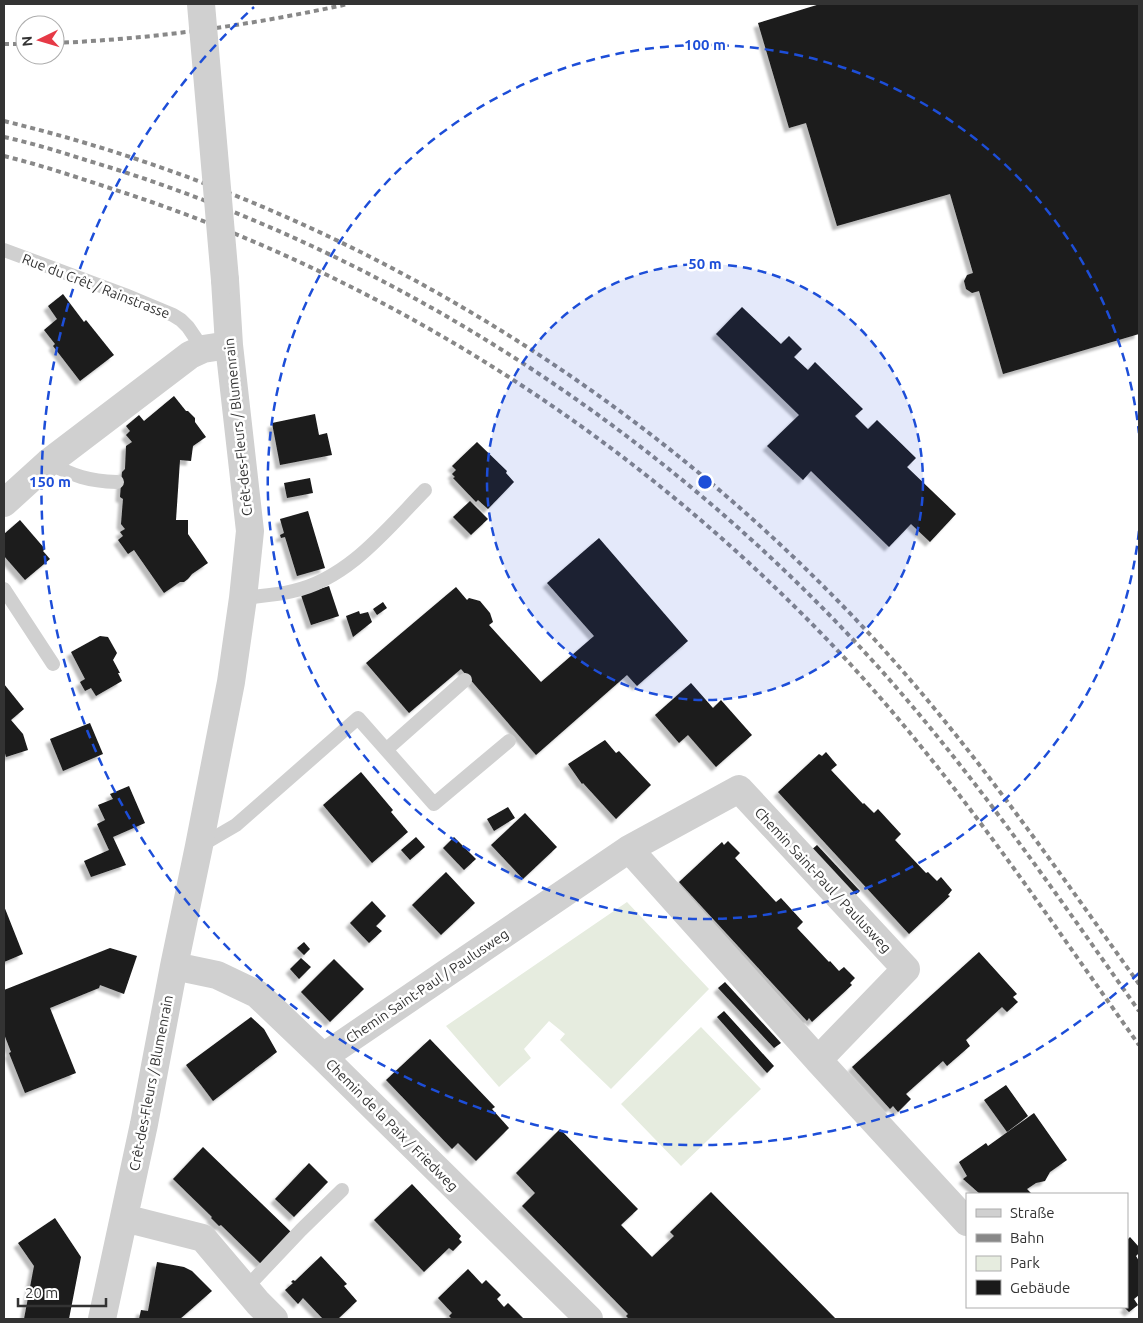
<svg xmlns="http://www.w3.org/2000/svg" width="1143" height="1323" font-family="Ubuntu,sans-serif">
<defs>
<filter id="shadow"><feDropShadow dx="-4.5" dy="4.5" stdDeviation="1" flood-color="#0004"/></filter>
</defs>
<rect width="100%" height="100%" fill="#fff"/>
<path fill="#e6ecdf" d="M 627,902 L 709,989 L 611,1089 L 560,1040 L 565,1034 L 549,1021 L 524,1049 L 531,1058 L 499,1087 L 446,1026 Z
M 701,1027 L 761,1089 L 681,1166 L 621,1104 Z"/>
<path fill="#1a1a1a" filter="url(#shadow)" d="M 820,4 L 1139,4 L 1139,334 L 1003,374 L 979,291 L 972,293 L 966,289 L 964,281 L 967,275 L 973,273 L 950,194 L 837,226 L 806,123 L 789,128 L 758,23 Z
M 63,294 L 84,322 L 86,320 L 114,355 L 80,381 L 53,346 L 55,344 L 44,330 L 57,319 L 48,306 Z
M 742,307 L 781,344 L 789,336 L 802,349 L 794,357 L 808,370 L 815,362 L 863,409 L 855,416 L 868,429 L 877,420 L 916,458 L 907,467 L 956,514 L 930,542 L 911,524 L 889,547 L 811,471 L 803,480 L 767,446 L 799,415 L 716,334 Z
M 174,396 L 186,411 L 188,411 L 195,418 L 195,422 L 206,437 L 193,446 L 191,461 L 180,460 L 176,520 L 188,520 L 188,534 L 208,563 L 192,574 L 188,579 L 184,582 L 180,582 L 164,593 L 134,550 L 128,554 L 118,540 L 123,536 L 120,532 L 125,529 L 121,524 L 123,499 L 120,497 L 121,484 L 122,472 L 125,469 L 126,446 L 132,442 L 126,435 L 130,431 L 126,426 L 139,415 L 144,421 Z
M 315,414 L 319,435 L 327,433 L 332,455 L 280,465 L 272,423 Z
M 477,442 L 507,471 L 506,473 L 514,482 L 488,509 L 478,500 L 476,502 L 453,478 L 455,477 L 452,474 L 456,470 L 452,466 Z
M 310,478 L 313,493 L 287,498 L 284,483 Z
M 470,501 L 488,519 L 471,535 L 453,517 Z
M 308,511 L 325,568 L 297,576 L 285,537 L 281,538 L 280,535 L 284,533 L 280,519 Z
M 20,520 L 45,549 L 43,551 L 50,559 L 25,580 L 4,556 L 4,534 Z
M 599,538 L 688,641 L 637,686 L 627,675 L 536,755 L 461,669 L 409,713 L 366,663 L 456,587 L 467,600 L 469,598 L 480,601 L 490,613 L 493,622 L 489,625 L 541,682 L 594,636 L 547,583 Z
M 329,586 L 339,616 L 311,625 L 301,595 Z
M 383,602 L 387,608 L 377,615 L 373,609 Z
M 359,611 L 360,614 L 368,612 L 372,622 L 353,637 L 346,616 Z
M 100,636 L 108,637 L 117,653 L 113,660 L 120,673 L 118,673 L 122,681 L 96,696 L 91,688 L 85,691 L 80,682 L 85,679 L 71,652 Z
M 691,683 L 713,708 L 721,700 L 752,735 L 716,767 L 688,735 L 679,743 L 655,715 Z
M 4,684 L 24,709 L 11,720 L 23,734 L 28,750 L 6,757 L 4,750 Z
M 90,723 L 103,754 L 63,771 L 50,739 Z
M 605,740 L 616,753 L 619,751 L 651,785 L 616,819 L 583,783 L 582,784 L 568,764 Z
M 826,752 L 837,765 L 831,770 L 863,804 L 864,803 L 874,813 L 878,809 L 901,834 L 895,840 L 926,873 L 928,872 L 937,881 L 941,877 L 952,890 L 948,895 L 950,896 L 909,934 L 778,792 L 819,754 L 822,756 Z
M 361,772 L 393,810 L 391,812 L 408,832 L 372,863 L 323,805 Z
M 129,786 L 145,823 L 113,837 L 126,865 L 91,877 L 84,861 L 109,850 L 97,824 L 105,820 L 98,805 L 113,799 L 110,794 Z
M 508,807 L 515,818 L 494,831 L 487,819 Z
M 525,813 L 557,847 L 523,879 L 491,845 Z
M 416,837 L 425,847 L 410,860 L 401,850 Z
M 454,837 L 476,859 L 464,870 L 443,848 Z
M 728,841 L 740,853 L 735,858 L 776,902 L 781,898 L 803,922 L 797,928 L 829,962 L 830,961 L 839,971 L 844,967 L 855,978 L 850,983 L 852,985 L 812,1022 L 809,1018 L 807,1021 L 679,882 L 722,842 L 724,845 Z
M 817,845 L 860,891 L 852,898 L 809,852 Z
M 446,872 L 475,903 L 441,935 L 412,905 Z
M 372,901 L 386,916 L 376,926 L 382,931 L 369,943 L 350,923 Z
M 4,906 L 23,954 L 4,962 Z
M 304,942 L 310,949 L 304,955 L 297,948 Z
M 110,948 L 137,956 L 124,994 L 100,985 L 99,988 L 50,1008 L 76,1073 L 25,1093 L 9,1053 L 11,1052 L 4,1034 L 4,990 Z
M 979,952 L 1017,994 L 1013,997 L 1018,1002 L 1007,1012 L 1002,1007 L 966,1040 L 970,1046 L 947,1066 L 943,1061 L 906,1094 L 911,1099 L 898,1112 L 893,1106 L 890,1109 L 852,1067 Z
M 301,958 L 311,967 L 299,979 L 290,969 Z
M 334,959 L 364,989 L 330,1022 L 301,992 Z
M 725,982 L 781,1043 L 774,1048 L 718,988 Z
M 724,1011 L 774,1066 L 767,1073 L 717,1017 Z
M 251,1017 L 264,1029 L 277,1052 L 213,1101 L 186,1065 Z
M 430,1039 L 495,1107 L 492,1109 L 509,1128 L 476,1161 L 458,1143 L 452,1149 L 386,1080 Z
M 1006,1085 L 1028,1116 L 1007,1132 L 984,1100 Z
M 1034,1113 L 1067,1160 L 1050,1172 L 1045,1181 L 1036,1183 L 1027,1189 L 1032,1194 L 980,1194 L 963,1179 L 967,1176 L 959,1162 L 986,1143 L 988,1146 Z
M 560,1129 L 638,1209 L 621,1225 L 652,1257 L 674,1236 L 670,1232 L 711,1192 L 836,1319 L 629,1319 L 626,1316 L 628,1314 L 522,1206 L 535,1193 L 516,1173 Z
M 203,1147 L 291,1232 L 261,1264 L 221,1225 L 219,1226 L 211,1218 L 212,1217 L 173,1179 Z
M 309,1163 L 328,1182 L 294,1217 L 275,1199 Z
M 412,1184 L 461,1236 L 459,1239 L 462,1242 L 453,1251 L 449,1248 L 424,1272 L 374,1220 Z
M 55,1218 L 81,1257 L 69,1319 L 24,1319 L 34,1266 L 18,1243 Z
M 1130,1237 L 1139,1247 L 1139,1253 L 1136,1256 L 1139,1261 L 1139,1295 L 1134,1299 L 1138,1305 L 1129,1312 L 1124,1307 L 1127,1307 L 1127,1240 Z
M 321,1256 L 347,1284 L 344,1286 L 357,1301 L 338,1319 L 323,1319 L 303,1298 L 298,1304 L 285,1290 L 293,1283 L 291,1282 L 293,1280 L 295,1281 Z
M 157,1262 L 184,1267 L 192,1271 L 212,1291 L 180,1319 L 139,1319 L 141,1310 L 148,1311 Z
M 468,1269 L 482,1284 L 486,1280 L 501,1295 L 497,1299 L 504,1307 L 508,1303 L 524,1319 L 452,1319 L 449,1316 L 452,1313 L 438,1298 Z"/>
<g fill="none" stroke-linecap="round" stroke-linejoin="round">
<path stroke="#d0d0d0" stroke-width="14" d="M 4,250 L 125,295 L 173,315 L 181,320 L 188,327 L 203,349
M 48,463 C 75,476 87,481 117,482
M 4,589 L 53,664
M 243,598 C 259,596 277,595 293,591 C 348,579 387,529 425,490
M 387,749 L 465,680
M 200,846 L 236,825 L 358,718 L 434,804 L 509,741
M 246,1288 L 301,1230 L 342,1190"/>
<path stroke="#d0d0d0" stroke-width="28" d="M 4,503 L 48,463 L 190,355 L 203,349 L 229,345
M 629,849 L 818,1060
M 174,966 L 217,975 L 257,994 L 323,1057 L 589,1319
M 323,1057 L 629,849 L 739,789 L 906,969 L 818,1060 L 967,1222
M 124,1218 L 203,1238 L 258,1303 L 274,1319
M 102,1319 L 144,1124 L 174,966 L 199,846 L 231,682 L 243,598 L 250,531 L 229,345 L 225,280"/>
<path stroke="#888" stroke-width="4" stroke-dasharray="5 4" stroke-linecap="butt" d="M 55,43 C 153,39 252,25 348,4
M 4,44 L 25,44
M 4,121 C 338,202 643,388 875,640 C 973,747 1055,867 1139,984
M 4,137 C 32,143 61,152 89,161 C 389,251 660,428 871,659 C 970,768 1054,891 1139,1011
M 4,156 C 45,166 85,180 125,193 C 403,285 654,451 852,666 C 959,783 1047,916 1139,1045"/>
<path stroke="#d0d0d0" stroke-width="28" d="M 201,4 L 225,280"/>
</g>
<circle cx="705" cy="482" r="218" fill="#1d4ed8" fill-opacity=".12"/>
<g fill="none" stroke="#1d4ed8" stroke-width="2.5" stroke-dasharray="9 6">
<circle cx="705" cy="482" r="218"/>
<path d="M1139 531A437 437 0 1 1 1139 433"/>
<path d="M1139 973A655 655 0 0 1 254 7"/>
</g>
<g text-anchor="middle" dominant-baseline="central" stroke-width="5" stroke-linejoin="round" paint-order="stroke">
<g font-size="14" fill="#333" stroke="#fff">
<text transform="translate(96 286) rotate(21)">Rue du Crêt / Rainstrasse</text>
<text transform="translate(238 427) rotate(-96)">Crêt-des-Fleurs / Blumenrain</text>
<text transform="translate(823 880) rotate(47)">Chemin Saint-Paul / Paulusweg</text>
<text transform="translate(427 986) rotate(-34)">Chemin Saint-Paul / Paulusweg</text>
<text transform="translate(151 1083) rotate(-79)">Crêt-des-Fleurs / Blumenrain</text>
<text transform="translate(392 1125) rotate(45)">Chemin de la Paix / Friedweg</text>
</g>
</g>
<circle cx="705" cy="482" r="8" fill="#1d4ed8" stroke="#fff" stroke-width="2.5"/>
<g font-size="15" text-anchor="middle" font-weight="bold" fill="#1d4ed8" stroke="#fff" stroke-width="5" stroke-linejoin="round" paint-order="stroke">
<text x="705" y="50">100 m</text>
<text x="705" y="269">50 m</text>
<text x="50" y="487">150 m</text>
</g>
<rect width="1143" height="1323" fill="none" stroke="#333333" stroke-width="10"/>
<rect x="966" y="1193" width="162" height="115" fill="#ffffff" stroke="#adadad"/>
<rect x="976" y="1209" width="25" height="8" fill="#d0d0d0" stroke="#adadad"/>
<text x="1010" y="1218" font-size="15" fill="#333333">Straße</text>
<rect x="976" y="1234" width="25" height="8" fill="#888888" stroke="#adadad"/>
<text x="1010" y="1243" font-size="15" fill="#333333">Bahn</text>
<rect x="976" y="1256" width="25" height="15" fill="#e6ecdf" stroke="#adadad"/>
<text x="1010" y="1268" font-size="15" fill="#333333">Park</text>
<rect x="976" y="1280" width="25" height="15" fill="#1a1a1a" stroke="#adadad"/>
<text x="1010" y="1293" font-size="15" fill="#333333">Gebäude</text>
<g transform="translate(40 40) rotate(265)"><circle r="24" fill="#ffffff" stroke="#adadad"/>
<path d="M0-4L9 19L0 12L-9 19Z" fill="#e63946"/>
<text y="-8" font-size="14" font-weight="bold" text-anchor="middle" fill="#333333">N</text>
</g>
<path d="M18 1298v8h88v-8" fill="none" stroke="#333333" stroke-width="2.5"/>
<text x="25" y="1298" font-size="15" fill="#333333" stroke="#ffffff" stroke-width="4" paint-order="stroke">20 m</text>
</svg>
